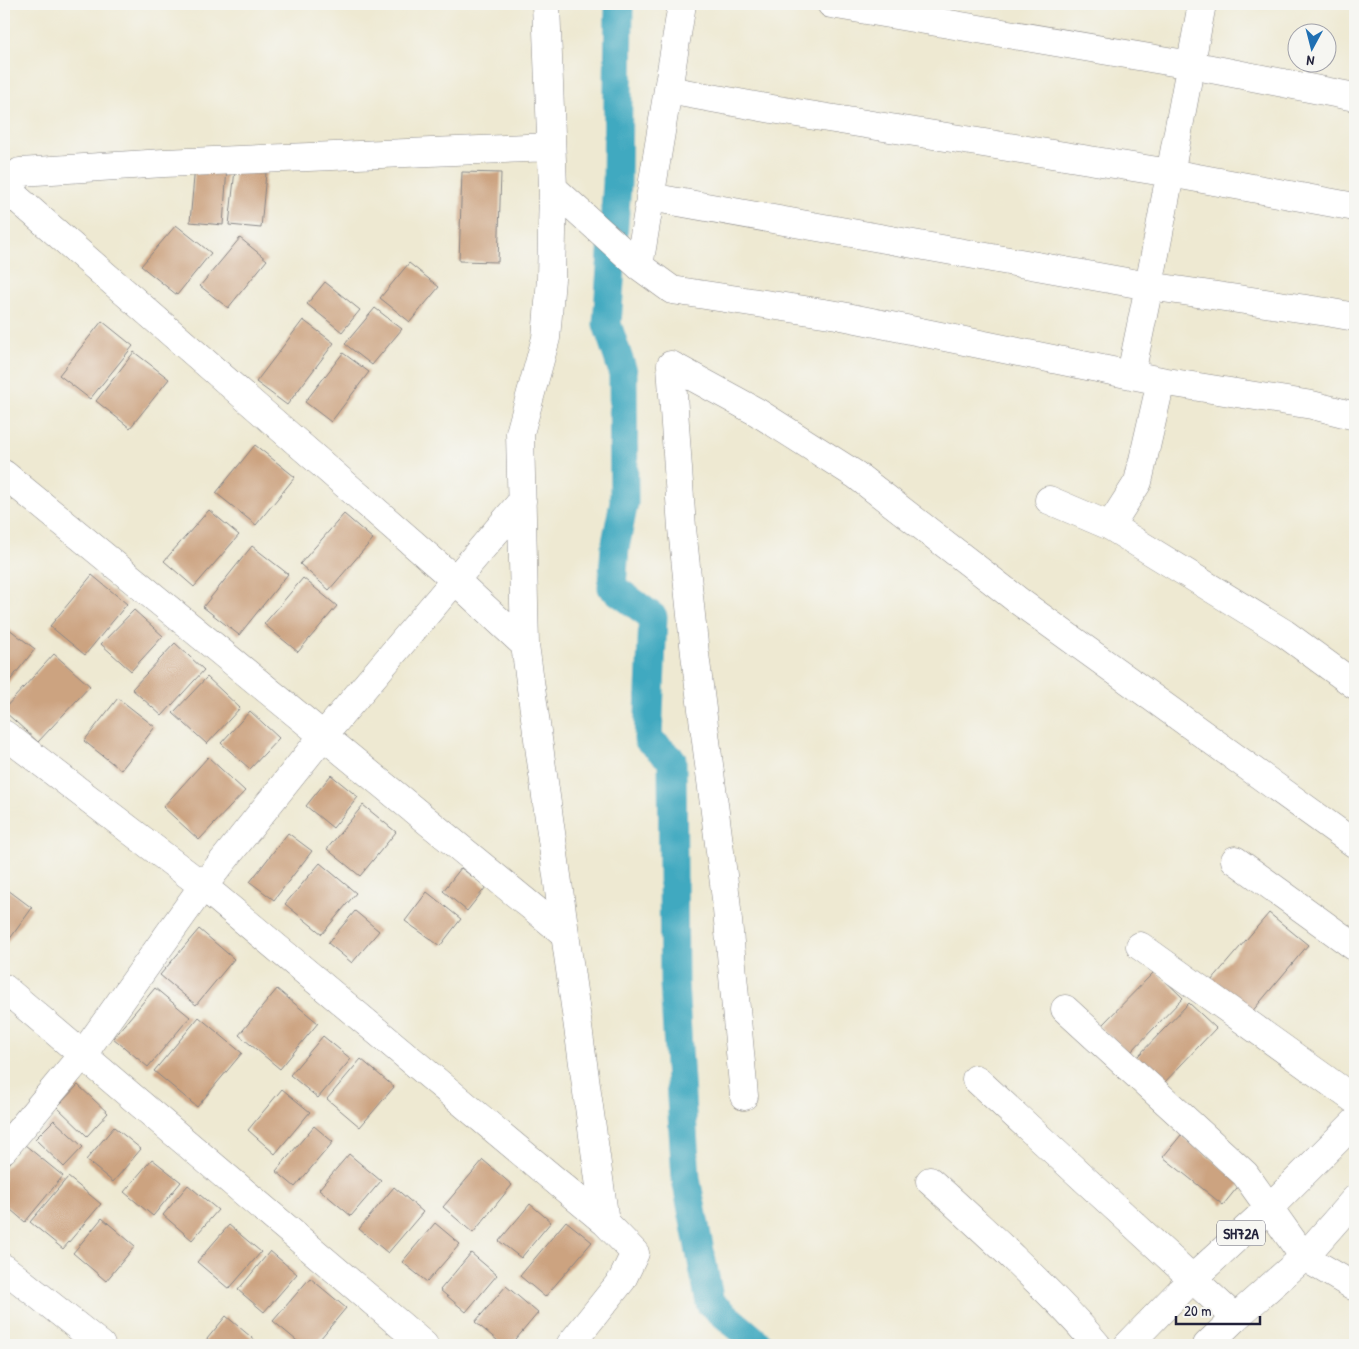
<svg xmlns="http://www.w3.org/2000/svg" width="1359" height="1349" font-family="'Patrick Hand',sans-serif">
<rect width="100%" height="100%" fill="#f6f6f2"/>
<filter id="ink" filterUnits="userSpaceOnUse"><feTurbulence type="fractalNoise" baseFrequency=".02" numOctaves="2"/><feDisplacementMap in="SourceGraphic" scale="10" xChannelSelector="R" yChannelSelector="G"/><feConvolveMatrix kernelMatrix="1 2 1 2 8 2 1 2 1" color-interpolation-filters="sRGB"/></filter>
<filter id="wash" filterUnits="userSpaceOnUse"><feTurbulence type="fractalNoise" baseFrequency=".0096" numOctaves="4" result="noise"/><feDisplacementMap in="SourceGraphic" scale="20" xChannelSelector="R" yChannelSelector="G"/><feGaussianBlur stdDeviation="1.12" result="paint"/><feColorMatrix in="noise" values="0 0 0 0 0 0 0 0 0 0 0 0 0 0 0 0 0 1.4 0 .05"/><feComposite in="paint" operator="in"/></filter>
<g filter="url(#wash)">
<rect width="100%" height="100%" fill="#eee9d2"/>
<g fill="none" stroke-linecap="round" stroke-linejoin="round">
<path stroke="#40a9c0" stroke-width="29" d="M 619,4 L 617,183 L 607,324 L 623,372 L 624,502 L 615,548 L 612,587 L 653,617 L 648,739 L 672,760 L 674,983 L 686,1179 L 710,1303 L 760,1345"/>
</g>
<g id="blocks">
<path fill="#cca380" d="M 195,166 L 227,168 L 223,225 L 190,222 Z
M 235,170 L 266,173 L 261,228 L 229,225 Z
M 462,172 L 501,173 L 498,262 L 459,261 Z
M 176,225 L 211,253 L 177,295 L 141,266 Z
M 240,238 L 267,260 L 228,308 L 200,286 Z
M 409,263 L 439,287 L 410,322 L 380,298 Z
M 325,282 L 360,310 L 342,332 L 307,304 Z
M 375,308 L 402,329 L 372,365 L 345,344 Z
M 303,320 L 334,343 L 287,405 L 256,382 Z
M 102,321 L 133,346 L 90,399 L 59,375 Z
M 134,352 L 169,379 L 130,428 L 96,401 Z
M 343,353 L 369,372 L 331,422 L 305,402 Z
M 255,445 L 295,477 L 256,525 L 216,493 Z
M 209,510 L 239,535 L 194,587 L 164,561 Z
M 344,514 L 373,539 L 329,590 L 300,564 Z
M 252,546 L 288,574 L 239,635 L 203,607 Z
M 92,575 L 127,604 L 85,655 L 50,626 Z
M 303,578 L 337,606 L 298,652 L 264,624 Z
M 134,610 L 163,636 L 131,671 L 101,644 Z
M 4,625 L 35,649 L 4,688 Z
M 175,643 L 204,670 L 162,716 L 132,689 Z
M 54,654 L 90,686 L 38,742 L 4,711 L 4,709 Z
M 207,677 L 240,708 L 207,744 L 173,713 Z
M 118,698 L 155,727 L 121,770 L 84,741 Z
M 250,711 L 279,738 L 250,769 L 221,743 Z
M 208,757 L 245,791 L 199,840 L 163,807 Z
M 331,775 L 358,797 L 333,828 L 306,806 Z
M 363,805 L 396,832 L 360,876 L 327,849 Z
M 288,833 L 312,851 L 274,900 L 250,882 Z
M 320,863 L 356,893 L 322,934 L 285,904 Z
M 461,868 L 486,887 L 467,911 L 443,891 Z
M 4,887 L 32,908 L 4,947 Z
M 427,892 L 461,919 L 440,946 L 405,921 Z
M 355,911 L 379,931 L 352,963 L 328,943 Z
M 1269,913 L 1308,945 L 1250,1014 L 1211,981 Z
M 199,929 L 234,959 L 196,1005 L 160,975 Z
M 1155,971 L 1183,998 L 1129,1054 L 1100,1027 Z
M 155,988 L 190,1017 L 148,1067 L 113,1038 Z
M 277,989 L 318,1023 L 280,1069 L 239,1035 Z
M 1189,1003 L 1216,1028 L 1164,1083 L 1137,1057 Z
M 199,1017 L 242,1053 L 197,1107 L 154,1071 Z
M 323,1036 L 351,1059 L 318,1098 L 290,1075 Z
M 361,1059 L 394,1087 L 360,1127 L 327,1099 Z
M 78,1085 L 108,1113 L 87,1136 L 57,1107 Z
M 282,1089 L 310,1112 L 275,1154 L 248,1130 Z
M 54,1120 L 83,1147 L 64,1167 L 35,1139 Z
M 314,1126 L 333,1142 L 295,1187 L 276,1171 Z
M 114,1127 L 141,1149 L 113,1182 L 86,1160 Z
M 1181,1135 L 1241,1183 L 1223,1205 L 1163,1157 Z
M 25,1145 L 63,1176 L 25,1222 L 4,1204 L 4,1170 Z
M 349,1154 L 381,1181 L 351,1216 L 319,1189 Z
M 152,1159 L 181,1182 L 153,1216 L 124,1192 Z
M 483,1160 L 512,1185 L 473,1233 L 443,1207 Z
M 68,1177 L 101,1204 L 63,1249 L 30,1222 Z
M 188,1185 L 218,1210 L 192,1240 L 163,1215 Z
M 394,1187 L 423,1212 L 388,1253 L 359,1229 Z
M 530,1204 L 551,1222 L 521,1258 L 499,1241 Z
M 102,1218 L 135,1246 L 106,1281 L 73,1253 Z
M 566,1221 L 592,1242 L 545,1297 L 520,1276 Z
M 435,1223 L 460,1244 L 427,1282 L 402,1262 Z
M 229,1225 L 261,1252 L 229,1289 L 197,1262 Z
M 270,1251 L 297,1274 L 264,1312 L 238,1290 Z
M 471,1253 L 497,1275 L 466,1312 L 440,1290 Z
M 310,1278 L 346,1308 L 315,1345 L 302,1345 L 273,1321 Z
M 506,1286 L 538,1313 L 511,1345 L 503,1345 L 475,1322 Z
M 226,1316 L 257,1342 L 254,1345 L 202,1345 Z"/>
</g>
</g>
<g filter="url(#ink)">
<use href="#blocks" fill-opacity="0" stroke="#888686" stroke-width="1"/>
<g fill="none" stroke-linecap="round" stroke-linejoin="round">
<defs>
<path id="minor" d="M 546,4 L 553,188 L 639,266 L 672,290 L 837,315 L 1161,381 L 1312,405 L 1355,416
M 831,4 L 1191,65 L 1355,97
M 668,90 L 772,109 L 1170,173 L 1355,207
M 4,187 L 455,580 L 525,645
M 650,197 L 1149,286 L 1327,312 L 1355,317
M 4,200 L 20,172 L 164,163 L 551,147
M 639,266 L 682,4
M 671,365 L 757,412 L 856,475 L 1020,602 L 1355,844
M 671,365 L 682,528 L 695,654 L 726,899 L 744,1096
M 1131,374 L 1149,286 L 1202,4
M 4,474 L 565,934
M 1049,500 L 1110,526 L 1284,633 L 1355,685
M 1110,526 L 1138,482 L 1161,381
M 4,734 L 203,886 L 605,1222 L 525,645 L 520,433 L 546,338 L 551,279 L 553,188
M 1235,860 L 1355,947
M 1140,946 L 1355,1100
M 4,988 L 424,1345
M 1065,1009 L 1245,1174 L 1304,1257 L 1355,1287
M 976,1079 L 1235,1318
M 4,1149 L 83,1054 L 203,886 L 323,736 L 522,501
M 930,1181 C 955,1203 979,1226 1004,1249 C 1036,1280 1068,1310 1097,1345
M 4,1268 L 101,1345
M 570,1345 L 622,1280 L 635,1253 L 605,1222"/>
<path id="major" d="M 1128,1345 L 1192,1279 L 1269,1208 L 1355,1122
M 1207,1345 L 1235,1318 L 1304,1257 L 1355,1199"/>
</defs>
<use href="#minor" stroke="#888686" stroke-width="29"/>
<use href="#major" stroke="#888686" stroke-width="29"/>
<use href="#minor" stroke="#fff" stroke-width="28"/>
<use href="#major" stroke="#fff" stroke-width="28"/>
</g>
</g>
<g text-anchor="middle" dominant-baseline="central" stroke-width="5" stroke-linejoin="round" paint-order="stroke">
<rect fill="#f6f6f2" stroke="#626272" stroke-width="1" x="1217" y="1220.5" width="48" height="25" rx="4"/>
<g font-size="15" font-weight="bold" fill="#22223b">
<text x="1241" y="1233">SH72A</text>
</g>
</g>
<rect width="1359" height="1349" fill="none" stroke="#f6f6f2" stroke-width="20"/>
<g transform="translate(1312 48) rotate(187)"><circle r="24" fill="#f6f6f2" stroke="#a1a1a9"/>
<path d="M0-4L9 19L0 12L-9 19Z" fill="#1f6fb2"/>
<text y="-8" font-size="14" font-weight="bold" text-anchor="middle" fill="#22223b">N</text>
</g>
<path d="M1176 1316v8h84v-8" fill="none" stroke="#22223b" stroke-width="2.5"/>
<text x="1184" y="1316" font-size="15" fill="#22223b" stroke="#f6f6f2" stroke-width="4" paint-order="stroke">20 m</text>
</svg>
